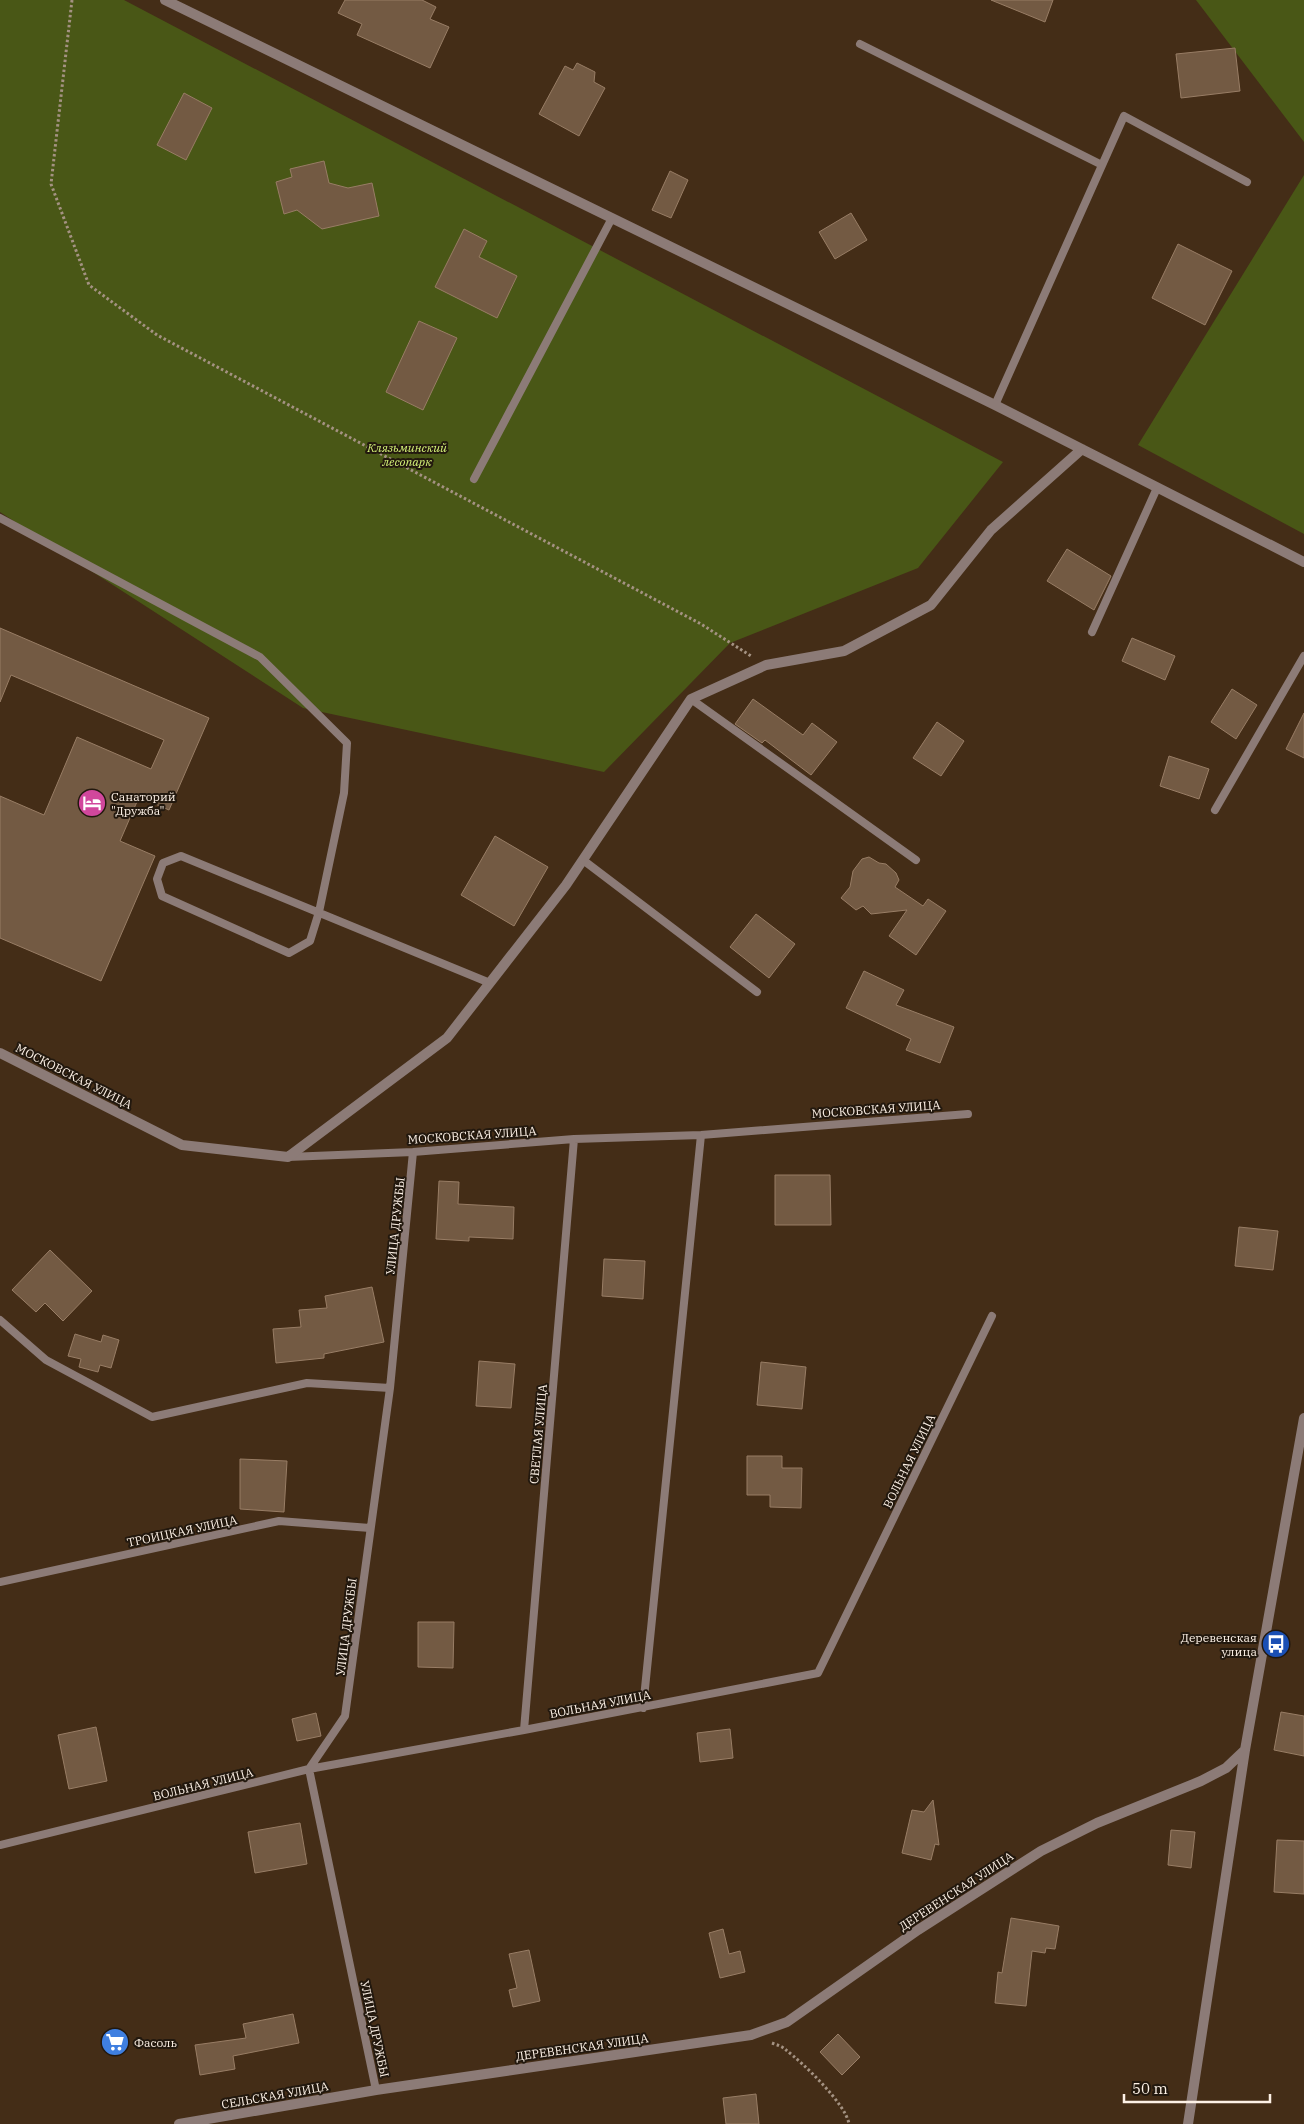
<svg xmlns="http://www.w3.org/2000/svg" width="1304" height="2124" font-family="'IBM Plex Serif',serif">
<rect width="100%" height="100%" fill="#442d17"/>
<path fill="#495716" d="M 0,0 L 124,0 L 1003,462 L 918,568 L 730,643 L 604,772 L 303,708 L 0,512 Z
M 1196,0 L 1304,0 L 1304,142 Z
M 1304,175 L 1304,534 L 1138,445 Z"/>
<path fill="#735a43" stroke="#987d65" d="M 345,0 L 422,0 L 436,7 L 430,19 L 449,27 L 430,68 L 357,35 L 362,24 L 338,13 Z
M 991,0 L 1053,0 L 1045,22 Z
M 1235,48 L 1240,91 L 1181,98 L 1176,54 Z
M 577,63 L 595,72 L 594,82 L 605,88 L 579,136 L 539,114 L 565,66 L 573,70 Z
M 184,93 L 212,108 L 186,160 L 157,145 Z
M 324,161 L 329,183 L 348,188 L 372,183 L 379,216 L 322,229 L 297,210 L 284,214 L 276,182 L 292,177 L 290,169 Z
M 670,171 L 688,180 L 671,218 L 652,210 Z
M 851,213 L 867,240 L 835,259 L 819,232 Z
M 464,229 L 487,241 L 479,257 L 517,276 L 497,318 L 435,287 Z
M 1178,244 L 1232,271 L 1205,325 L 1152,298 Z
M 419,321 L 457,338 L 423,410 L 386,392 Z
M 1067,549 L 1111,576 L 1094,610 L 1047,581 Z
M 0,628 L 209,718 L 169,810 L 139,797 L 120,841 L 155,856 L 101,981 L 0,938 L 0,796 L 44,815 L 77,737 L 151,769 L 164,740 L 11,675 L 0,702 Z
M 1132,638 L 1175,656 L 1165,680 L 1122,661 Z
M 1232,689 L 1257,705 L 1236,739 L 1211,722 Z
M 753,699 L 803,735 L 812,723 L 837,742 L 811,775 L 765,740 L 762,743 L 735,724 Z
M 1304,713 L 1304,758 L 1286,749 Z
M 937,722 L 964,741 L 941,776 L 913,758 Z
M 1169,756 L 1209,769 L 1199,799 L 1160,786 Z
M 495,836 L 548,867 L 514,926 L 461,895 Z
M 869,857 L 879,863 L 886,864 L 896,873 L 899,880 L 895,887 L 923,906 L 928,899 L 946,911 L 916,955 L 889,936 L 907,910 L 871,914 L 863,906 L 856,910 L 841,898 L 850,887 L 853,871 L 862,859 Z
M 756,914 L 795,944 L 769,978 L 730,947 Z
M 864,971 L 904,990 L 896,1005 L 954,1027 L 940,1063 L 906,1050 L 911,1039 L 846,1008 Z
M 775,1175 L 830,1175 L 831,1225 L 775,1225 Z
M 439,1181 L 459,1182 L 458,1204 L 514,1207 L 513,1239 L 469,1237 L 469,1241 L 436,1239 Z
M 1239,1227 L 1278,1231 L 1273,1270 L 1235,1266 Z
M 50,1250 L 92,1291 L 63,1321 L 45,1303 L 36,1312 L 12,1290 Z
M 604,1259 L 645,1261 L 643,1299 L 602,1296 Z
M 372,1287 L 384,1342 L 324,1354 L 324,1358 L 276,1363 L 273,1329 L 301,1327 L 299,1310 L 327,1308 L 325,1296 Z
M 75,1334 L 101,1342 L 103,1335 L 119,1340 L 111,1368 L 100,1365 L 98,1372 L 79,1367 L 81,1359 L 68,1356 Z
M 479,1361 L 515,1364 L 511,1408 L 476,1406 Z
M 761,1362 L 806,1367 L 802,1409 L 757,1405 Z
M 747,1456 L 782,1456 L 782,1468 L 802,1468 L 801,1508 L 770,1507 L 770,1495 L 747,1495 Z
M 240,1459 L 287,1461 L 284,1512 L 240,1509 Z
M 418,1622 L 454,1622 L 453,1668 L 418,1667 Z
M 1281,1712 L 1304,1716 L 1304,1756 L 1274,1750 Z
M 316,1713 L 321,1736 L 297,1741 L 292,1719 Z
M 96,1727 L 107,1781 L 69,1789 L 58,1735 Z
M 730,1729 L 733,1758 L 700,1762 L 697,1733 Z
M 933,1800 L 939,1845 L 935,1844 L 931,1860 L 902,1853 L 912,1810 L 924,1812 Z
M 300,1823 L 307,1864 L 255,1873 L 248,1832 Z
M 1171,1830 L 1195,1832 L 1191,1868 L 1168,1865 Z
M 1277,1840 L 1304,1841 L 1304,1894 L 1274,1892 Z
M 1011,1918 L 1059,1926 L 1055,1949 L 1046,1948 L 1045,1953 L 1032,1951 L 1026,2006 L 995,2003 L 998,1972 L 1002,1973 Z
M 723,1929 L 729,1954 L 740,1951 L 745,1972 L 720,1978 L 709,1933 Z
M 529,1950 L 540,2001 L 513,2007 L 509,1990 L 517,1988 L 509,1954 Z
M 293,2014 L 299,2043 L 233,2056 L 235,2069 L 200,2075 L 195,2045 L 246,2038 L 243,2024 Z
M 838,2034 L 860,2057 L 842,2075 L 820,2052 Z
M 756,2094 L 759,2124 L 726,2124 L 723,2098 Z"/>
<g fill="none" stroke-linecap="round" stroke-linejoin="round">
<path stroke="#a49282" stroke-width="3" stroke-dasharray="2.5 2.5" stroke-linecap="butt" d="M 72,0 L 51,184 L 89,285 L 157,335 L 701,624 L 751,656
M 772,2043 C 777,2045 782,2046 786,2050 C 803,2063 846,2104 849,2124"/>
<path stroke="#8c7b77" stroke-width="8" d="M 860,44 L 1102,165
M 995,405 L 1124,116 L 1247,182
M 474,479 L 612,218
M 0,518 L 260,657 L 347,743 L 344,793 L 319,912 L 310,941 L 289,953 L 162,896 L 157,879 L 163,863 L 181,856 L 490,983
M 1092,632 L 1157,488
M 691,699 L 916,860
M 1215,810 L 1304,656
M 583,860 L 757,992
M 288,1157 L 413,1152 L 574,1139 L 701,1135 L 968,1114
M 0,1320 L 46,1360 L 152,1417 L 307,1383 L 390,1388
M 0,1582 L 279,1521 L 370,1528
M 643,1708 L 701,1135
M 524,1730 L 574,1139
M 0,1845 L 309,1769 L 524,1730 L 818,1673 L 992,1316
M 376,2090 L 309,1769 L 345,1716 L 390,1388 L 413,1152"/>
<path stroke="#8c7b77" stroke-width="10" d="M 165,0 L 995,405 L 1304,562
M 0,1053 L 182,1145 L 288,1157 L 447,1038 L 566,885 L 691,699 L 766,665 L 844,651 L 931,605 L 991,530 L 1082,449
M 179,2124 L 376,2090 L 751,2035 L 787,2022 L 918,1930 L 1041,1851 L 1097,1823 L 1201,1781 L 1226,1768 L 1245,1750 L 1304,1418
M 1188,2124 L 1245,1750"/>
</g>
<defs>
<symbol id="hotel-disc" viewBox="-11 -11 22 22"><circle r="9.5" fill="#d1479c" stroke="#22180e"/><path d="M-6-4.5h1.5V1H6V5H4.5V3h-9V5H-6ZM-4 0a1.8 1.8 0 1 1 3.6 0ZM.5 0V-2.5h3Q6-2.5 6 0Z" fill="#fff"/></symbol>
<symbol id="bus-disc" viewBox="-11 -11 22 22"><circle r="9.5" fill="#1a4fb4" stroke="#22180e"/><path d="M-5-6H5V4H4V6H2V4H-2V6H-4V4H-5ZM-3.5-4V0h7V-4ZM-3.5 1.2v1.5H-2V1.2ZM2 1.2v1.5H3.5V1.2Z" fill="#fff"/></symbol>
<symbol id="supermarket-disc" viewBox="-11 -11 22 22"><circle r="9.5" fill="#3f7fe0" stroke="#22180e"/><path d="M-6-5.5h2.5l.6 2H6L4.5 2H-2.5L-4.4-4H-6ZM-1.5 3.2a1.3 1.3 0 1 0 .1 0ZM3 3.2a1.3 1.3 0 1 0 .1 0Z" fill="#fff"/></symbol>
</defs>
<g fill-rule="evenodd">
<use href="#hotel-disc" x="76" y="787" width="32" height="32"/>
<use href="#bus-disc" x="1260" y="1628" width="32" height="32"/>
<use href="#supermarket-disc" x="99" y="2026" width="32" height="32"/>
</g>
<g text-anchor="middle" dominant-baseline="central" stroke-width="4" stroke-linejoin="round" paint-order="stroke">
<g font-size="12" font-style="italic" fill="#d4f278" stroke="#22180e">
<text x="407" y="447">Клязьминский<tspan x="407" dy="14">лесопарк</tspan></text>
</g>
<g font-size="12" fill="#fdf1e6" stroke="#22180e" text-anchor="start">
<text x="111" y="796">Санаторий<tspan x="111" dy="14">"Дружба"</tspan></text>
<text x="1257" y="1637" text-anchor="end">Деревенская<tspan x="1257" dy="14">улица</tspan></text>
<text x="134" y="2042">Фасоль</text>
</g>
<g font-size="12" fill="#fdf1e6" stroke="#22180e">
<text transform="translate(74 1076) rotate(27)">МОСКОВСКАЯ УЛИЦА</text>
<text transform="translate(876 1109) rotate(-4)">МОСКОВСКАЯ УЛИЦА</text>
<text transform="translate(472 1135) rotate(-4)">МОСКОВСКАЯ УЛИЦА</text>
<text transform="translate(395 1226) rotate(-84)">УЛИЦА ДРУЖБЫ</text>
<text transform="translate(538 1434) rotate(-85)">СВЕТЛАЯ УЛИЦА</text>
<text transform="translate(909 1461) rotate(-64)">ВОЛЬНАЯ УЛИЦА</text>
<text transform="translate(182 1531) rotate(-12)">ТРОИЦКАЯ УЛИЦА</text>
<text transform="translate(346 1627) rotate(-83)">УЛИЦА ДРУЖБЫ</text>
<text transform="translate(600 1704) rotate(-11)">ВОЛЬНАЯ УЛИЦА</text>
<text transform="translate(203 1784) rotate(-14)">ВОЛЬНАЯ УЛИЦА</text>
<text transform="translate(956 1891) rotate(-33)">ДЕРЕВЕНСКАЯ УЛИЦА</text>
<text transform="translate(375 2029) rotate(78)">УЛИЦА ДРУЖБЫ</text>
<text transform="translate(582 2047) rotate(-8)">ДЕРЕВЕНСКАЯ УЛИЦА</text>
<text transform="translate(275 2095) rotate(-10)">СЕЛЬСКАЯ УЛИЦА</text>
</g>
</g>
<path d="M1124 2094v8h146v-8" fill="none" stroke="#fdf1e6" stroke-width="2.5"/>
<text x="1132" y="2094" font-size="15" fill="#fdf1e6" stroke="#22180e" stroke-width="4" paint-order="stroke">50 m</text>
</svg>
